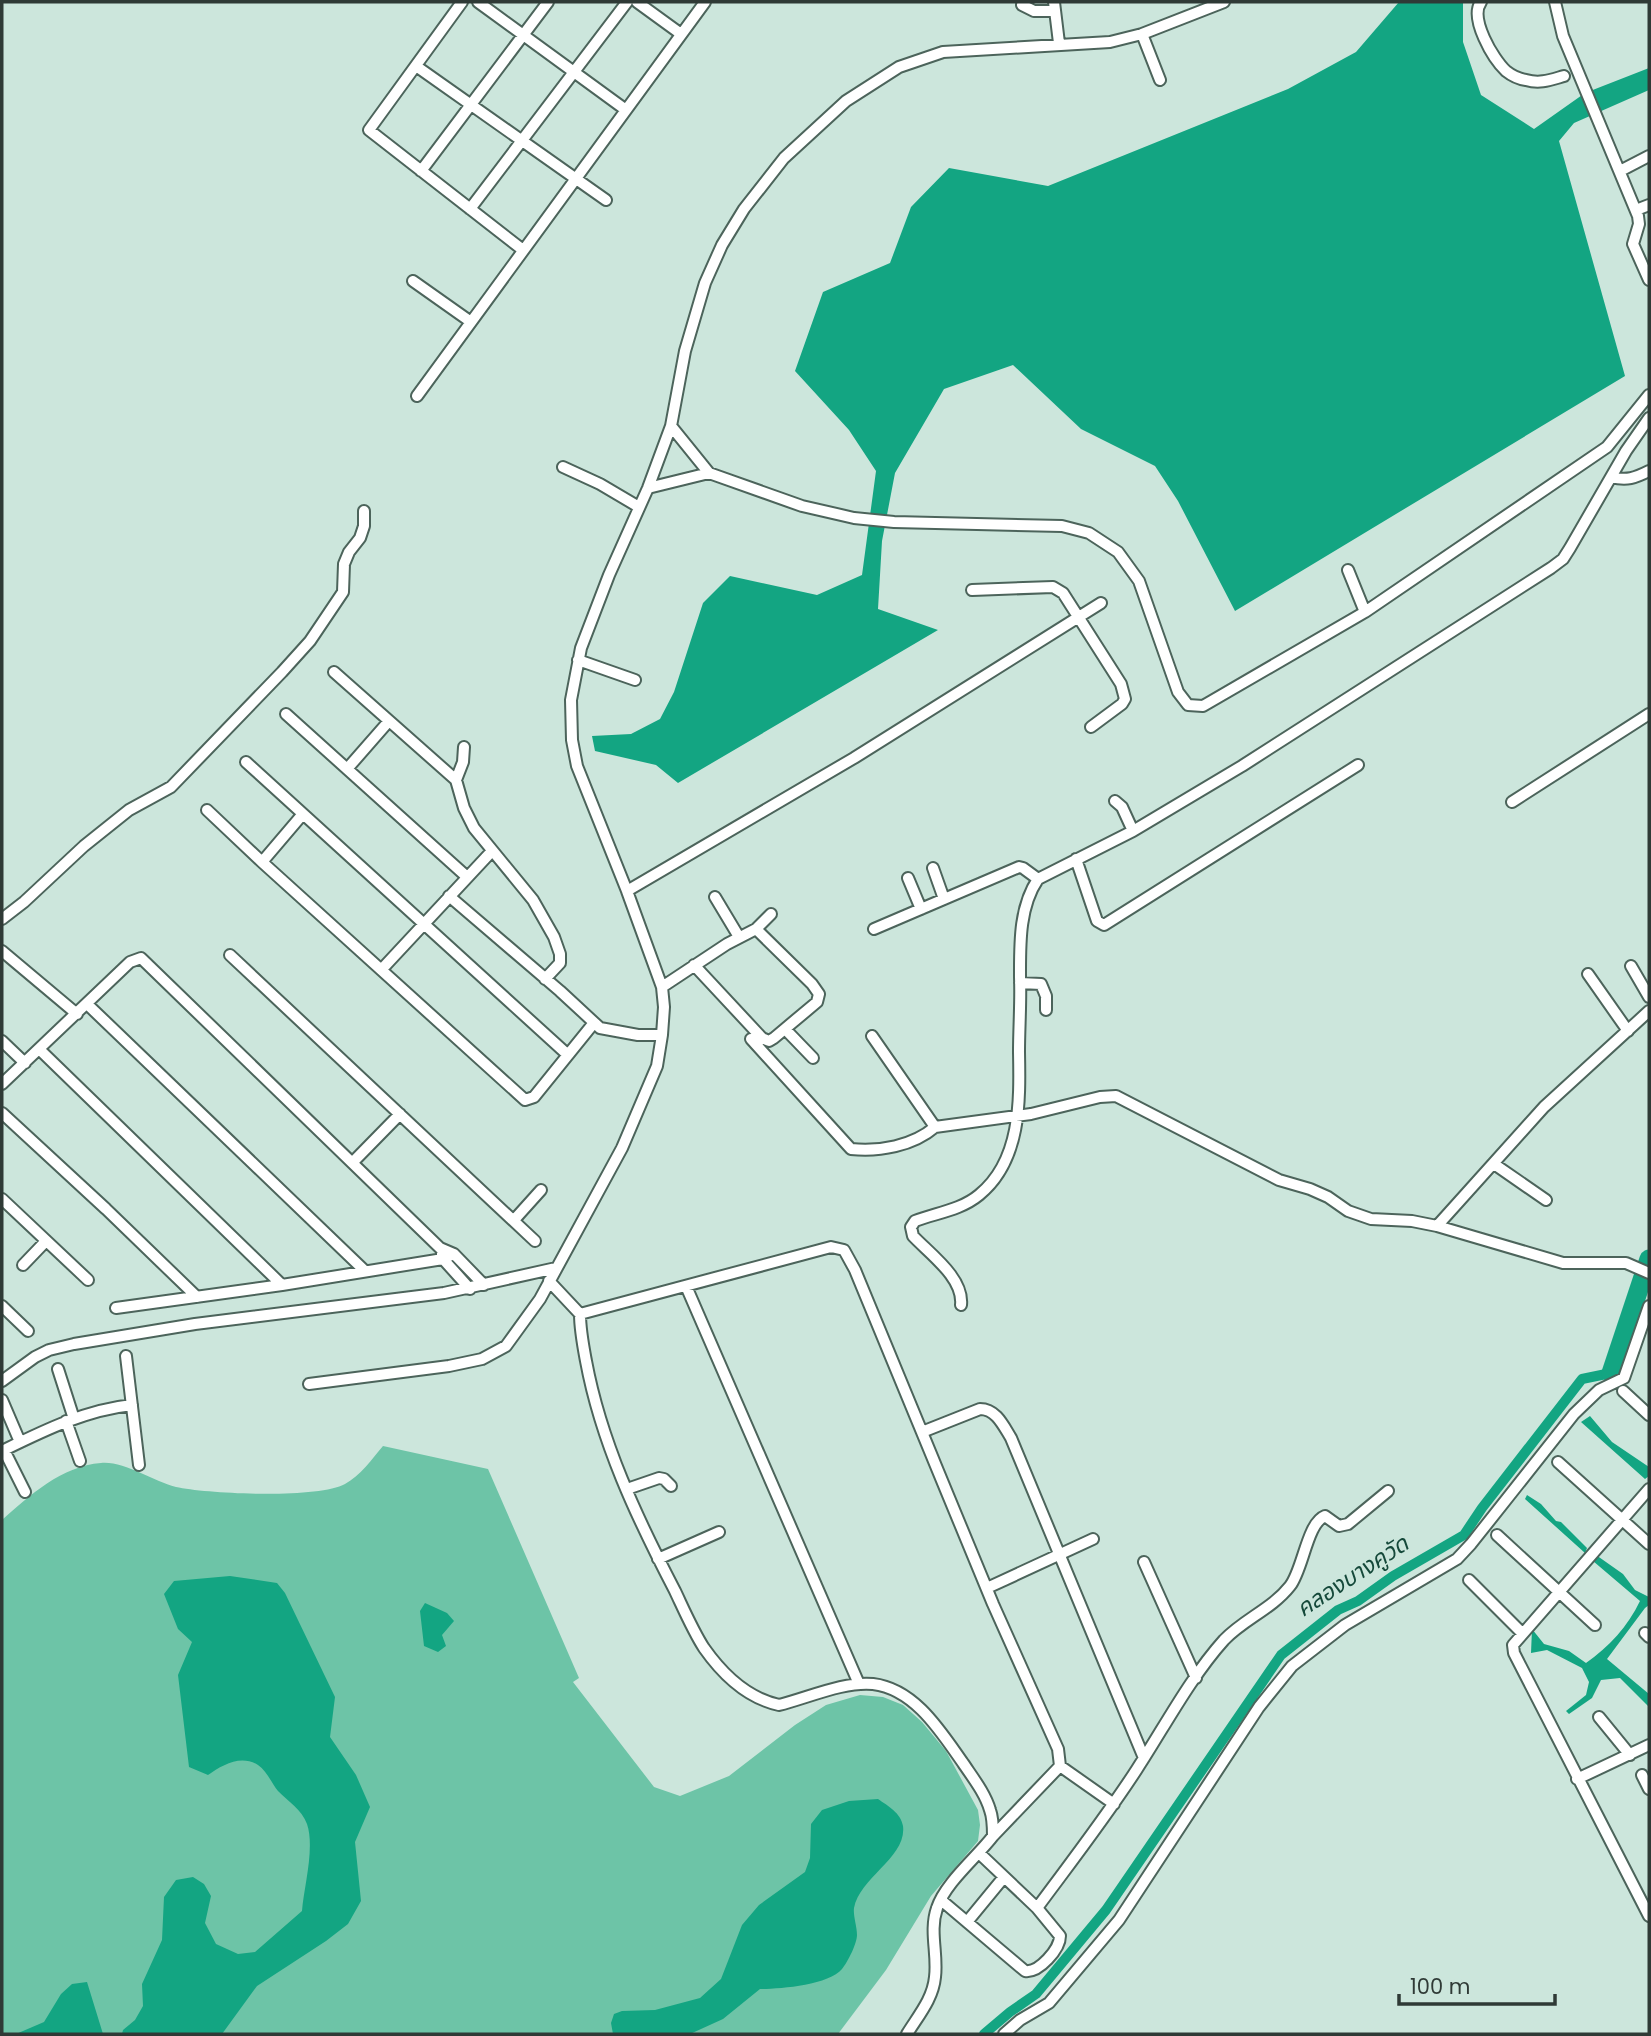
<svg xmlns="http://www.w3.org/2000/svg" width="1651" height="2036" font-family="Poppins,'Noto Sans Thai',sans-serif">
<rect width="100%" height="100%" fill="#cce6dc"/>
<path fill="#6dc4a7" d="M 383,1446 L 488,1469 L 579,1678 L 573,1682 L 654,1787 L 680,1796 L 729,1776 L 795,1725 L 826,1705 L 860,1695 L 883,1697 L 903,1705 L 922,1722 L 946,1751 L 978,1810 L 980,1825 L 978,1841 L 931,1896 L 886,1970 L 838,2034 L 2,2034 L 2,1520 C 30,1495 62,1466 101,1463 C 125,1461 152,1481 176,1487 C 208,1494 318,1499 345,1484 C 360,1476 372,1459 383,1446 Z"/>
<path fill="#13a582" d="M 1399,2 L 1463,2 L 1463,42 L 1481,95 L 1534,129 L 1585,93 L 1649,68 L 1649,90 L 1574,123 L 1559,141 L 1625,376 L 1235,611 L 1178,501 L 1155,466 L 1081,429 L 1013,365 L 944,389 L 895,473 L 882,541 L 878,609 L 938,630 L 678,783 L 656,765 L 595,751 L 592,736 L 631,734 L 660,719 L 674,692 L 703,603 L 730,576 L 817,595 L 862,575 L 876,471 L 849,430 L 795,371 L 823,292 L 890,263 L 911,207 L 949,168 L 1048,186 L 1288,89 L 1356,52 Z
M 1590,1416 L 1612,1442 L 1649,1467 L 1649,1476 L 1645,1479 L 1581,1422 Z
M 1527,1495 L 1541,1504 L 1556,1521 L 1561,1522 L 1587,1548 L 1585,1553 L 1525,1499 Z
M 1596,1555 L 1623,1574 L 1635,1590 L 1649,1597 L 1649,1605 L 1645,1608 L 1607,1659 L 1649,1694 L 1649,1707 L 1620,1678 L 1601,1680 L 1592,1698 L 1569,1714 L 1566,1711 L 1586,1695 L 1589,1682 L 1582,1668 L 1547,1650 L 1531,1653 L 1532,1629 L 1544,1644 L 1569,1651 L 1586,1663 C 1609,1647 1628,1626 1640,1601 L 1593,1561 Z
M 230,1576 L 277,1583 L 285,1593 L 335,1697 L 330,1737 L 356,1775 L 370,1807 L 355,1842 L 361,1901 L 348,1924 L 326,1941 L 257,1986 L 222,2034 L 122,2034 L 123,2030 L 135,2020 L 143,2006 L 142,1984 L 162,1940 L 164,1897 L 176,1880 L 193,1877 L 204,1884 L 211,1896 L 205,1923 L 216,1944 L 238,1954 L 255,1952 L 302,1911 C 304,1886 315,1848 307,1824 C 302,1810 288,1801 278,1791 C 272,1784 267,1771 258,1765 C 241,1754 222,1765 208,1775 L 189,1767 L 178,1675 L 192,1642 L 178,1629 L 164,1594 L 174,1581 Z
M 425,1603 L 447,1613 L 454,1621 L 442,1635 L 446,1646 L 438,1652 L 424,1646 L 420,1611 Z
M 878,1799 C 888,1806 901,1813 903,1826 C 907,1857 860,1877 854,1908 C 853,1916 857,1926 857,1935 C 857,1943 848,1962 842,1969 C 829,1985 780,1989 760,1989 L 723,2019 L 690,2034 L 613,2034 L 611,2023 L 614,2014 L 622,2011 L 655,2010 L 700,1998 L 721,1979 L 742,1925 L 759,1905 L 805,1872 L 810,1858 L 811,1824 L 822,1810 L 849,1801 Z
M 87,1982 L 103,2034 L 16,2034 L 44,2022 L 61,1994 L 72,1984 Z"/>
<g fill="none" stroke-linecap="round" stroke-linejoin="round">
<path stroke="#13a582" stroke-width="10" d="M 984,2034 L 1010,2012 L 1036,1994 L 1106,1910 L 1281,1655 L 1338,1610 L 1358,1601 L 1393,1576 L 1464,1535 L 1482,1508 L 1582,1379 L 1611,1373"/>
<path stroke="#13a582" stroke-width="19" d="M 1611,1373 L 1649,1259"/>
<defs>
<path id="street" d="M 462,2 L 369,130 L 523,250
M 478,2 L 626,110
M 637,2 L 681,34
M 1054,2 L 1059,43
M 1481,2 C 1469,18 1493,59 1506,71 C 1511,75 1519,79 1526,80 C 1540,84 1550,80 1564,76
M 1555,2 L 1563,36 L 1638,216 L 1639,224 L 1633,244 L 1649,280
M 1022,5 L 1034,11 L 1055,11
M 1142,34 L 1160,80
M 416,66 L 606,200
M 421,171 L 548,2
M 1620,171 L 1649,156
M 470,209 L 627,2
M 1636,210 L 1649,205
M 413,281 L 471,322
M 417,396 L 705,2
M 671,426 L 709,473 L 802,506 L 854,518 L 894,522 L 1062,526 L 1089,533 L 1118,552 L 1139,581 L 1178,692 L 1188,705 L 1203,706 L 1365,612 L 1607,447 L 1649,395
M 563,467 L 600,484 L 639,507
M 1611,477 C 1627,481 1635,478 1649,471
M 648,488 L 709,473
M 1348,570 L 1365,612
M 972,590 L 1053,587 L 1063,593 L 1121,684 L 1125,699 L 1122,704 L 1091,727
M 578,660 L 635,680
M 334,672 L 456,780 L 464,808 L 474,828 L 533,900 L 554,937 L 560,954 L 560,963 L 545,979
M 286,714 L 466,876
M 246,762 L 568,1055
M 347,769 L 389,721
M 456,780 L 463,762 L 464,747
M 1115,801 L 1122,807 L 1133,831
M 1512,802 L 1649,714
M 207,810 L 262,862 L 525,1100 L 534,1097 L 593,1024
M 1076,859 L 1097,921 L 1104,925 L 1358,765
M 262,862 L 302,815
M 933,868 L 944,899
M 908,878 L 921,909
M 627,891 L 854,758 L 1101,603
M 449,896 L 560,991 L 600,1028 L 638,1035 L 662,1035
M 715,897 L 739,937
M 2,919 L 24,902 L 84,846 L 129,810 L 171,787 L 282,672 L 310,641 L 343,592 L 344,564 L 349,552 L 360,538 L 364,526 L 364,511
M 874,929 L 1019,867 L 1023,868 L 1038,879
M 2,951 L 77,1014
M 230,955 L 535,1241
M 694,965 L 762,1038 L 769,1041 L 774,1038 L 817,1002 L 819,994 L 812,984 L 756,929
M 1631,966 L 1649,997
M 382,969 L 492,851
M 1588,974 L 1628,1031
M 1020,983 L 1041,984 L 1046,996 L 1046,1010
M 662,987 L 727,944 L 756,929 L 771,914
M 87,1004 L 365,1271
M 785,1029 L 813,1058
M 872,1036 L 935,1127
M 751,1039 L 851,1149 C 879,1152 913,1146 935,1127 L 1031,1114 L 1100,1097 L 1116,1096 L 1279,1180 L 1310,1189 L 1328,1197 L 1348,1211 L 1371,1219 L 1412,1221 L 1437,1226 L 1563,1263 L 1626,1263 L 1649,1273
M 2,1041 L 25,1063
M 39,1049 L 282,1285
M 2,1084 L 130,962 L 141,958 L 440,1248 L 454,1254 L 484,1285
M 2,1113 L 106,1209 L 197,1297
M 353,1162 L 400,1114
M 1494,1164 L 1546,1200
M 2,1199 L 88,1280
M 514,1220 L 541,1190
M 1437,1226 L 1544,1107 L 1649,1011
M 442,1254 L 443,1259 L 470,1289
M 23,1265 L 46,1241
M 549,1281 L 580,1314 C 580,1330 583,1345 586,1361 C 601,1442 637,1518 675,1591 C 684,1610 693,1631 704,1648 C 723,1675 747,1698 779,1705 C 807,1698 845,1681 873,1684 C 915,1689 941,1732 963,1763 C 973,1778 985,1793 990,1810 C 993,1818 993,1828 993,1836 C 977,1857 945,1883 937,1908 C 929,1931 938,1954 935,1977 C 933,1999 918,2016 907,2034
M 686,1286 L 859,1684
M 961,1305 C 964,1278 930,1254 913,1236 L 911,1227 L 915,1221 C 936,1213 961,1210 979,1195 C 1021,1161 1020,1102 1019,1052 C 1019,1027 1021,1002 1020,977 C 1020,944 1019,907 1038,879 L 1133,831 L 1242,766 L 1551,568 L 1563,559 L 1570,548 L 1626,451 L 1649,418
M 2,1306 L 28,1331
M 116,1308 L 282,1285 L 443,1259 L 454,1254
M 580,1314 L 831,1247 L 844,1250 L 855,1270 L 993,1604 L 1058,1749 L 1060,1766 L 993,1836
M 126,1356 L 139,1465
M 58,1369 L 74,1419
M 2,1381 L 35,1357 L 49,1350 L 74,1344 L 195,1324 L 444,1293 L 556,1268
M 309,1384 L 449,1366 L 482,1359 L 506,1346 L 540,1299 L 622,1148 L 657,1066 L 662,1035 L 664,1007 L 662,987 L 627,891 L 577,766 L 572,740 L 571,700 L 581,648 L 609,575 L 648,488 L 671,426 L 685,351 L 705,283 L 722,245 L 744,209 L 784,158 L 846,101 L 899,67 L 943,52 L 1110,42 L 1142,34 L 1224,2
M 1623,1391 L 1649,1415
M 2,1400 L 20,1442
M 66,1421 L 80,1461
M 922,1432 L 980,1409 C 996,1409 1003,1425 1011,1438 L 1144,1758
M 4,1450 L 25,1492
M 2,1451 C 43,1431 85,1410 132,1405
M 1558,1462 L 1649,1544
M 627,1489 L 659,1478 L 664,1479 L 671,1486
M 1649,1489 L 1513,1645 L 1514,1653 L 1649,1916
M 1497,1535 L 1595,1625
M 658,1559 L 719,1532
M 1144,1562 L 1196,1678
M 1469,1580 L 1522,1633
M 987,1588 L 1093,1539
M 1645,1633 L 1649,1637
M 1599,1717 L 1630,1755
M 1060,1766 L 1114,1804
M 1642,1775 L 1649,1789
M 1577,1779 L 1649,1745
M 941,1900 L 1025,1971 C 1039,1973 1060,1949 1060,1936 L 1037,1908 L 979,1853
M 1037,1908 C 1071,1862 1106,1817 1137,1769 C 1165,1726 1190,1678 1224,1640 C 1244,1619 1272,1609 1290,1586 C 1303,1570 1307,1523 1325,1516 L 1339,1526 L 1348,1524 L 1388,1491
M 967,1922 L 1004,1877
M 1004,2034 L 1020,2020 L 1049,2003 L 1119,1920 L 1259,1707 L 1292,1666 L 1345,1625 L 1457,1559 L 1471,1544 L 1574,1414 L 1599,1390 L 1624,1378 L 1649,1306"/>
</defs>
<use href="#street" stroke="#4c645b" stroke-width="14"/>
<use href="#street" stroke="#fff" stroke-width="10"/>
</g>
<g text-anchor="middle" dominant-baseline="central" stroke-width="5" stroke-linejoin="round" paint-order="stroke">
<g font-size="23" font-style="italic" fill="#15493a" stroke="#cce6dc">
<text transform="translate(1352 1576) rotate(-33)">คลองบางคูวัด</text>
</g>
</g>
<rect width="1651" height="2036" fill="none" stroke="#2f3a36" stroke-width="7"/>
<path d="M1399 1994v10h156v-10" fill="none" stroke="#2f3a36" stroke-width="3.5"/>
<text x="1410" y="1994" font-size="21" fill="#2f3a36" stroke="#cce6dc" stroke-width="5" paint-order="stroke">100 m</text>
</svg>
